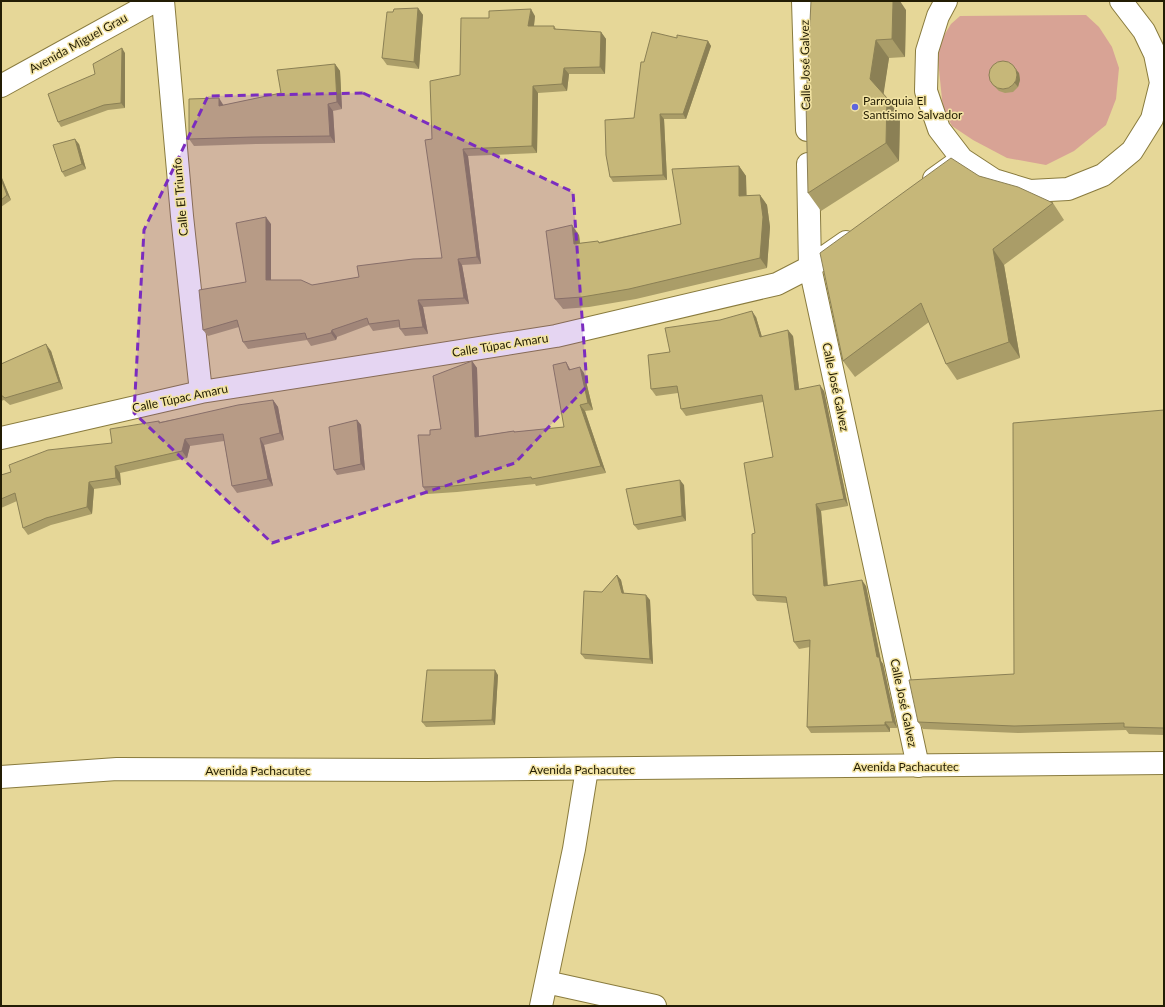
<svg xmlns="http://www.w3.org/2000/svg" width="1165" height="1007" font-family="Lato,sans-serif">
<rect width="100%" height="100%" fill="#e6d798"/>
<path fill="#d8a395" d="M 1086,15 L 1099,27 L 1112,47 L 1119,68 L 1116,99 L 1106,125 L 1074,151 L 1046,165 L 1007,158 L 973,140 L 952,126 L 943,109 L 938,60 L 940,42 L 951,24 L 960,16 Z"/>
<g fill="none" stroke-linecap="round" stroke-linejoin="round">
<defs>
<path id="minor" d="M 163,1 L 182,216 L 201,392
M 803,1 L 807,130
M 946,1 L 938,16 L 927,51 L 926,91 L 939,129 L 962,159 L 994,180 L 1030,191 L 1068,189 L 1103,175 L 1132,151 L 1152,119 L 1161,83 L 1155,54 L 1144,31 L 1121,1
M 1,86 L 155,1
M 808,164 L 810,267 L 918,766
M 934,179 L 962,159
M 1,438 L 201,392 L 556,336 L 777,284 L 810,267 L 846,242
M 546,982 L 655,1006
M 541,1006 L 574,849 L 587,769"/>
<path id="secondary" d="M 1,777 L 117,769 L 426,770 L 1164,763"/>
</defs>
<use href="#minor" stroke="#897b3e" stroke-width="24"/>
<use href="#secondary" stroke="#897b3e" stroke-width="24"/>
<use href="#minor" stroke="#fff" stroke-width="22"/>
<use href="#secondary" stroke="#fff" stroke-width="22"/>
</g>
<path fill="#aa9d68" d="M 811,1 L 906,10 L 905,57 L 889,58 L 883,94 L 887,98 L 900,117 L 899,161 L 821,211 L 808,193 Z
M 418,8 L 423,15 L 419,69 L 387,65 L 382,58 Z
M 535,16 L 534,26 L 554,26 L 556,29 L 601,32 L 606,39 L 605,74 L 569,74 L 567,91 L 538,93 L 537,153 L 468,156 L 481,264 L 462,265 L 469,304 L 423,307 L 428,334 L 405,336 L 400,329 L 400,327 L 373,331 L 369,325 L 337,337 L 336,340 L 311,346 L 307,340 L 248,349 L 243,342 L 239,327 L 208,336 L 203,330 L 246,282 L 271,224 L 271,280 L 312,285 L 359,277 L 442,258 L 432,139 L 460,75 L 489,18 Z
M 677,38 L 708,41 L 711,46 L 686,119 L 664,119 L 667,180 L 613,182 L 610,177 L 634,118 L 644,62 Z
M 125,53 L 125,108 L 108,110 L 61,127 L 58,122 L 95,74 Z
M 335,64 L 340,71 L 342,109 L 333,111 L 335,143 L 257,144 L 194,146 L 189,139 L 224,105 L 281,93 Z
M 1019,73 L 1020,80 L 1018,87 L 1013,92 L 1005,93 L 999,91 L 994,86 L 990,81 Z
M 79,144 L 86,169 L 65,177 L 62,172 Z
M 739,166 L 746,176 L 746,196 L 760,195 L 767,205 L 770,227 L 767,268 L 636,299 L 589,307 L 563,309 L 555,299 L 579,235 L 580,243 L 599,242 L 681,224 Z
M 1,176 L 11,200 L 1,207 Z
M 979,176 L 1053,203 L 1064,220 L 1004,265 L 1020,358 L 957,380 L 946,364 L 929,322 L 855,377 L 843,361 Z
M 756,317 L 762,337 L 793,336 L 799,389 L 824,391 L 848,506 L 821,511 L 828,585 L 866,586 L 881,661 L 883,664 L 897,728 L 890,728 L 890,732 L 811,733 L 807,727 L 810,647 L 799,649 L 794,642 L 787,603 L 757,601 L 753,595 L 755,533 L 773,457 L 763,402 L 686,416 L 681,409 L 678,393 L 656,396 L 651,389 L 670,352 L 720,320 Z
M 51,351 L 63,389 L 10,405 L 4,400 L 1,401 L 1,364 Z
M 472,361 L 477,368 L 479,436 L 514,431 L 515,432 L 564,427 L 570,369 L 571,370 L 584,373 L 593,410 L 585,411 L 606,473 L 536,486 L 535,484 L 457,492 L 427,494 L 423,487 L 430,435 L 441,429 Z
M 273,400 L 278,407 L 284,440 L 264,445 L 273,486 L 237,493 L 232,486 L 224,441 L 190,446 L 187,458 L 120,473 L 121,485 L 94,489 L 92,514 L 51,525 L 28,535 L 23,528 L 17,501 L 1,508 L 1,475 L 112,443 L 159,421 L 160,422 Z
M 1164,410 L 1164,735 L 1129,734 L 1126,730 L 1019,733 L 923,729 L 918,722 L 1014,674 Z
M 357,420 L 361,425 L 365,470 L 337,475 L 334,470 Z
M 684,485 L 686,521 L 638,530 L 634,525 Z
M 617,575 L 621,580 L 624,593 L 650,600 L 653,664 L 585,659 L 581,654 L 602,592 Z
M 498,675 L 495,725 L 426,727 L 422,722 Z"/>
<path fill="#8b8055" d="M 893,1 L 900,1 L 906,10 L 905,57 L 892,39 Z
M 418,8 L 423,15 L 419,69 L 414,62 Z
M 531,9 L 535,16 L 533,33 L 528,26 Z
M 601,32 L 606,39 L 605,74 L 600,67 Z
M 876,40 L 889,58 L 883,98 L 870,79 Z
M 708,41 L 711,46 L 686,119 L 683,114 Z
M 122,48 L 125,53 L 125,108 L 121,103 Z
M 335,64 L 340,71 L 342,109 L 337,102 Z
M 564,68 L 569,74 L 567,91 L 562,84 Z
M 1015,68 L 1019,73 L 1020,80 L 1018,87 L 1014,82 Z
M 533,86 L 538,93 L 537,153 L 532,146 Z
M 219,98 L 224,106 L 219,106 Z
M 887,98 L 900,117 L 899,161 L 886,143 Z
M 328,104 L 333,111 L 335,143 L 330,136 Z
M 660,114 L 664,119 L 667,180 L 663,175 Z
M 75,139 L 79,144 L 86,169 L 82,164 Z
M 463,149 L 468,156 L 481,264 L 477,257 Z
M 739,166 L 746,176 L 747,206 L 739,196 Z
M 1,176 L 2,178 L 11,200 L 7,195 L 1,179 Z
M 760,195 L 767,205 L 770,227 L 767,268 L 760,258 Z
M 266,217 L 271,224 L 271,287 L 266,280 Z
M 572,225 L 579,235 L 581,254 L 574,244 Z
M 993,249 L 1004,265 L 1020,358 L 1009,342 Z
M 458,259 L 462,265 L 469,304 L 464,298 Z
M 418,300 L 423,307 L 428,334 L 423,327 Z
M 752,311 L 756,317 L 764,344 L 760,337 Z
M 332,330 L 337,337 L 336,340 L 331,333 Z
M 788,330 L 793,336 L 800,397 L 795,390 Z
M 46,344 L 51,351 L 63,389 L 59,382 Z
M 472,361 L 477,368 L 479,443 L 475,437 Z
M 566,362 L 570,369 L 573,377 L 569,370 Z
M 580,367 L 584,373 L 593,410 L 588,403 Z
M 820,385 L 824,391 L 848,506 L 844,499 Z
M 273,400 L 278,407 L 284,440 L 280,433 Z
M 580,405 L 585,411 L 606,473 L 601,466 Z
M 357,420 L 361,425 L 365,470 L 361,464 Z
M 260,438 L 264,445 L 273,486 L 268,479 Z
M 185,439 L 190,446 L 187,458 L 182,451 Z
M 115,466 L 120,473 L 121,485 L 116,478 Z
M 680,480 L 684,485 L 686,521 L 682,516 Z
M 89,482 L 94,489 L 92,514 L 87,507 Z
M 816,504 L 821,511 L 828,592 L 824,586 Z
M 617,575 L 621,580 L 625,598 L 622,593 Z
M 862,580 L 866,586 L 881,661 L 883,664 L 897,728 L 893,722 L 877,657 Z
M 646,595 L 650,600 L 653,664 L 650,659 Z
M 495,670 L 498,675 L 495,725 L 492,720 Z
M 885,722 L 890,728 L 890,732 L 885,725 Z"/>
<path fill="#c6b779" stroke="#8b8055" d="M 811,1 L 893,1 L 892,39 L 876,40 L 870,79 L 887,98 L 886,143 L 808,193 L 806,102 Z
M 418,8 L 414,62 L 382,58 L 387,12 L 393,12 L 394,9 Z
M 531,9 L 528,26 L 554,26 L 554,29 L 601,32 L 600,67 L 564,68 L 562,84 L 533,86 L 532,146 L 463,149 L 477,257 L 458,259 L 464,298 L 418,300 L 423,327 L 400,329 L 399,320 L 369,324 L 367,318 L 332,330 L 331,333 L 307,339 L 305,333 L 243,342 L 237,320 L 203,330 L 199,290 L 246,282 L 236,223 L 266,217 L 266,280 L 301,280 L 312,285 L 359,277 L 357,266 L 413,259 L 442,258 L 425,140 L 432,139 L 430,81 L 460,75 L 461,18 L 489,18 L 489,11 Z
M 652,32 L 677,38 L 677,35 L 708,41 L 683,114 L 660,114 L 663,175 L 610,177 L 606,155 L 605,120 L 634,118 L 641,62 L 644,62 Z
M 122,48 L 121,103 L 104,105 L 58,122 L 48,94 L 95,74 L 93,64 Z
M989 75a14 14 0 1 1 28 0a14 14 0 1 1-28 0Z
M 335,64 L 337,102 L 328,104 L 330,136 L 252,137 L 189,139 L 189,99 L 219,98 L 219,106 L 281,93 L 277,70 Z
M 75,139 L 82,164 L 62,172 L 53,145 Z
M 951,158 L 979,176 L 1018,187 L 1053,203 L 993,249 L 1009,342 L 946,364 L 921,303 L 843,361 L 820,253 Z
M 739,166 L 739,196 L 760,195 L 763,217 L 760,258 L 629,289 L 582,297 L 555,299 L 546,231 L 572,225 L 574,244 L 598,241 L 599,243 L 681,224 L 672,169 Z
M 1,179 L 7,195 L 1,200 Z
M 752,311 L 760,337 L 788,330 L 795,390 L 820,385 L 844,499 L 816,504 L 824,586 L 862,580 L 877,657 L 879,657 L 893,722 L 885,722 L 885,725 L 807,727 L 810,640 L 794,642 L 786,597 L 753,595 L 752,534 L 755,533 L 744,463 L 773,457 L 762,395 L 681,409 L 677,386 L 651,389 L 648,355 L 670,352 L 665,328 L 720,320 Z
M 46,344 L 59,382 L 5,398 L 1,395 L 1,364 Z
M 472,361 L 475,437 L 514,431 L 514,432 L 564,427 L 553,365 L 566,362 L 569,370 L 580,367 L 588,403 L 580,405 L 601,466 L 532,479 L 531,477 L 453,486 L 423,487 L 418,435 L 430,435 L 430,430 L 441,429 L 433,376 Z
M 273,400 L 280,433 L 260,438 L 268,479 L 232,486 L 223,434 L 185,439 L 182,451 L 115,466 L 116,478 L 89,482 L 87,507 L 46,518 L 23,528 L 15,493 L 1,499 L 1,475 L 11,472 L 9,465 L 48,450 L 112,443 L 110,429 L 159,421 L 159,423 L 238,405 Z
M 1164,410 L 1164,728 L 1124,727 L 1124,723 L 1014,726 L 918,722 L 909,680 L 1014,674 L 1013,423 Z
M 357,420 L 361,464 L 334,470 L 329,427 Z
M 680,480 L 682,516 L 634,525 L 626,489 Z
M 617,575 L 622,593 L 646,595 L 650,659 L 581,654 L 584,591 L 602,592 Z
M 427,670 L 495,670 L 492,720 L 422,722 Z"/>
<path fill="#7b2cbf" fill-opacity="0.2" stroke="#7b2cbf" stroke-width="3" stroke-dasharray="8 5" stroke-linejoin="round" d="M 363,93 L 573,192 L 587,386 L 515,463 L 272,543 L 134,413 L 144,230 L 208,96 Z"/>
<circle fill="#5e66de" stroke="#f3e4a4" stroke-width="1.5" cx="855" cy="107" r="4"/>
<g text-anchor="middle" dominant-baseline="central" stroke-width="3" stroke-linejoin="round" paint-order="stroke">
<g font-size="12" fill="#231d04" stroke="#f3e4a4">
<text transform="translate(78 43) rotate(-29)">Avenida Miguel Grau</text>
<text transform="translate(805 65) rotate(-91)">Calle José Galvez</text>
<text transform="translate(180 197) rotate(-95)">Calle El Triunfo</text>
<text transform="translate(500 345) rotate(-9)">Calle Túpac Amaru</text>
<text transform="translate(836 387) rotate(78)">Calle José Galvez</text>
<text transform="translate(180 398) rotate(-12)">Calle Túpac Amaru</text>
<text transform="translate(904 703) rotate(78)">Calle José Galvez</text>
<text x="906" y="766">Avenida Pachacutec</text>
<text x="582" y="769">Avenida Pachacutec</text>
<text x="258" y="770">Avenida Pachacutec</text>
</g>
<g font-size="12" fill="#231d04" stroke="#f3e4a4" text-anchor="start">
<text x="863" y="100">Parroquia El<tspan x="863" dy="14">Santísimo Salvador</tspan></text>
</g>
</g>
<rect width="1165" height="1007" fill="none" stroke="#231d04" stroke-width="4"/>
</svg>
